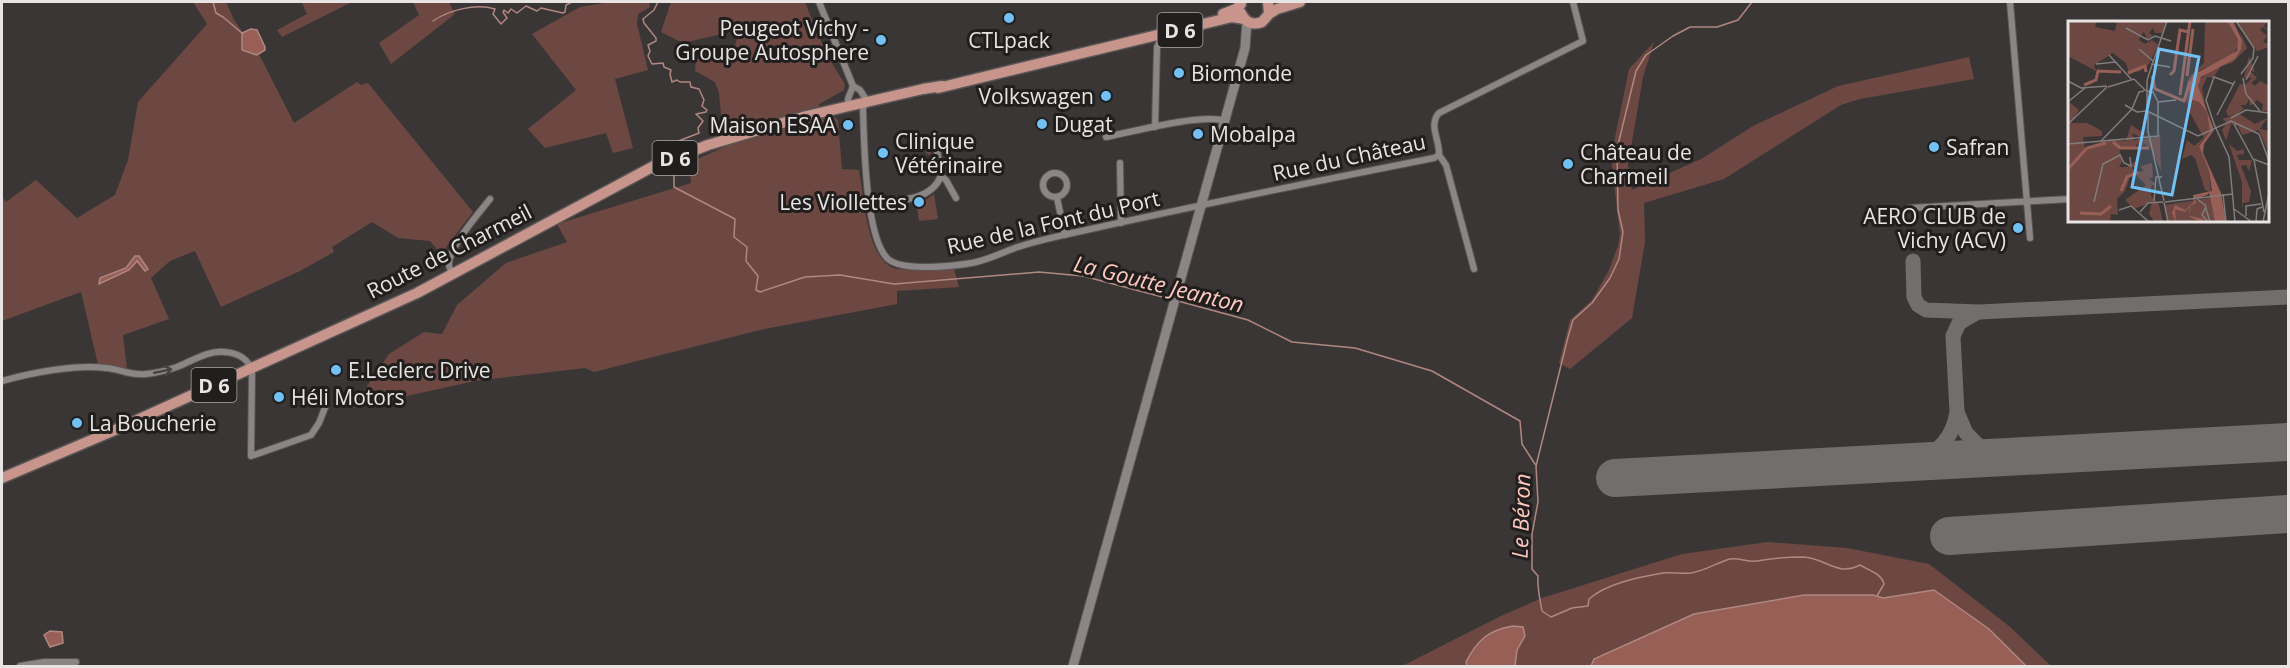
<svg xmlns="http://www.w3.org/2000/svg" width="2290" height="668" font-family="'Open Sans',sans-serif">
<rect width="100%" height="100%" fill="#3b3636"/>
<path fill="#6d4842" d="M 193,2 L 226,2 L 234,20 L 261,58 L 294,123 L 357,82 L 361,85 L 368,83 L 473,212 L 441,254 L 430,241 L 398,238 L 372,222 L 332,247 L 334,252 L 300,271 L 221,307 L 195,251 L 170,261 L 151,278 L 169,319 L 123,335 L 127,369 L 98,364 L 81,292 L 2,321 L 2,197 L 6,202 L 36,180 L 77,218 L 115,195 L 128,160 L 138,102 L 207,24 Z
M 304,2 L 352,2 L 282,37 L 277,30 L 307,14 L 302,3 Z
M 413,2 L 449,2 L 455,14 L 391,64 L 379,43 L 419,15 Z
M 611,2 L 649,2 L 650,7 L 638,14 L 637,24 L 648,70 L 615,79 L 633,148 L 613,153 L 606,133 L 545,148 L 528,129 L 576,90 L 532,34 L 580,7 Z
M 671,2 L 805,2 C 816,30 827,58 845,84 L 844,90 L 818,105 L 838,120 L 842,169 L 859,170 C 864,196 866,256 893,268 C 902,271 942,269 954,269 L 959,287 L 897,291 L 897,304 L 760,330 L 594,372 L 585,368 L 475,381 L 352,408 L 389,354 L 424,332 L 442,334 L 457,305 L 506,263 L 567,242 L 557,224 L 691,183 L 689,163 L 724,147 L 719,93 L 715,82 L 695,71 L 696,59 L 704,56 L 734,50 L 739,30 L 683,43 L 661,32 Z
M 1654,42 L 1643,77 L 1628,165 L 1632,190 L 1703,158 L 1753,126 L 1838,86 L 1969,57 L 1974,79 L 1860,99 L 1841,105 L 1724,179 L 1644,203 L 1645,242 L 1632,318 L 1570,369 L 1559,363 L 1570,320 L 1592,300 L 1608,272 L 1618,246 L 1620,235 L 1611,157 L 1629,69 Z
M 928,137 L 931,153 L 929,155 L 906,140 Z
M 934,194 L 938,219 L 919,221 L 916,201 L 927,199 Z
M 1768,542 L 1847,548 L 1929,564 L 2009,626 L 2051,666 L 2026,666 L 1989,629 L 1934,590 L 1883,598 L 1873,595 L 1594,659 L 1591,666 L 1402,666 L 1503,615 L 1542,598 L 1682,554 Z"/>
<path fill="#985f57" stroke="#b08781" stroke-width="1.5" d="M 251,29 L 257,30 L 265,47 L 265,50 L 257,55 L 242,50 L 242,33 Z
M 135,256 L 139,256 L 148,269 L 145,271 L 137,261 L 129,270 L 99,284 L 100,278 L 126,268 Z
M 1934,590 L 1989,629 L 2026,666 L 1591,666 L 1594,659 L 1694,614 L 1804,595 L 1873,595 L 1883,598 Z
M 1513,626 L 1523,627 L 1525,636 L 1517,650 L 1515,666 L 1467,666 L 1466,662 C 1477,640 1489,630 1513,626 Z
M 50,631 L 62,632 L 63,643 L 50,647 L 44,635 Z"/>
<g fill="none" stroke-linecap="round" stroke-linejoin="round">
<path stroke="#b08781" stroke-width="1.5" d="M 213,2 L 216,13 L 223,17 L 243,34
M 658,2 L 654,10 L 643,19 L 644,23 L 656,38 L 656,41 L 648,45 L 650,51 L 648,56 L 652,64 L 663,63 L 664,67 L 671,70 L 670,74 L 672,82 L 677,80 L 680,82 L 690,82 L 691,87 L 699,89 L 704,100 L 702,106 L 707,110 L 706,112 L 696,114 L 703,121 L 698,128 L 699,133 L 676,142 L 676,145
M 1752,2 L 1738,20 L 1717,27 L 1690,27 L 1673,36 L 1646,55 L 1636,71 L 1617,149 L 1618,210 L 1623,232 L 1619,259 L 1610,278 L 1592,303 L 1573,320 L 1568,337 L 1536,466 L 1538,502 L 1532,534 L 1532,569 L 1538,576 C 1537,588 1540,599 1542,611 L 1551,617 L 1572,608 L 1588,606 L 1589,599 C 1607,583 1640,577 1663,573 C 1672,572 1682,574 1691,573 C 1705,571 1716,563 1730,559 C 1738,557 1749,563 1757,561 C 1773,558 1787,557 1803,557 C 1826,558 1837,577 1860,565 C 1870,571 1881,573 1884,584 L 1877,596
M 433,21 C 449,10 476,3 495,9 L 493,14 L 501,24 L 507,18 L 503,12 L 504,10 L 508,13 L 511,9 L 517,13 L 526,6 L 537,11 L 541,8 L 563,13 L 565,12 L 566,5 L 572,2
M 680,164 L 681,167 L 674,172 L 674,187 L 735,219 L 734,237 L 747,247 L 746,261 L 758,276 L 756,290 L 760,292 L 805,277 L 840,275 L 894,284 L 1039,272 L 1083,276 L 1170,299
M 1178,301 L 1248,320 L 1292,342 L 1355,348 L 1432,371 L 1520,421 L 1522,444 L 1535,464"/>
<path stroke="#726e6e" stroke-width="15" d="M 1913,261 L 1914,297 L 1918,305 L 1926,310 L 1979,312 L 2288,297
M 1976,313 L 1959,323 L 1953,336 L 1957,412 L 1966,433 L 1981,448 L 2010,456
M 1915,461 C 1939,452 1953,438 1957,412"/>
<path stroke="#726e6e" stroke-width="38" d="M 1615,478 L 2288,442
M 1949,536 L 2288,514"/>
<defs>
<path id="street" d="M 819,2 L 853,86 L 860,90 L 867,101 L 863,108 C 864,140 865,238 888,259 C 903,272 954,266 972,263 C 988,260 1001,253 1015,248 C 1032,242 1051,238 1068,234 C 1190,207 1312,182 1434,158 L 1439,155 C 1440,140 1428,125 1439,113 L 1583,41 L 1573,2
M 2010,2 L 2030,238
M 848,108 L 848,99 L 853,86
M 1155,127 L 1157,47 L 1164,34
M 935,136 L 941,176 L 946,180 L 956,198
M 1106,137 C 1131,132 1203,113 1225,121
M 1439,155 L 1446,165 L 1474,269
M 1120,163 L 1121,223
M1043 185a12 12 0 1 1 24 0a12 12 0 1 1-24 0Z
M 1057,198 L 1065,235
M 870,203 C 895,200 930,203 941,176
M 1909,208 L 2070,199
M 452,274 C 452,273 449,267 449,265 C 448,248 479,213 490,199
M 2,381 C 31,373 75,364 106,368 C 120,369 131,376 146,374 C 156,373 168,370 177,367 C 192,361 208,350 225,352 C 238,353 249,359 252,372 L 251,456 L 311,435 L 319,423 L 326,405
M 20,666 L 44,662 L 76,662"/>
<path id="secondary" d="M 1073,666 L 1245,48 L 1247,21"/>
<path id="primary" d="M 1241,13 C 1245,22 1252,26 1262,22 L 1269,14 L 1268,2
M 1223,14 L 1236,9 L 1241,4
M 1269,14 L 1277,9 L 1300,2
M 938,88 L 1232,17 L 1244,19
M 2,478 L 115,430 L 417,293 L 654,166 L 708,145 L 806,116 L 923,89 L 942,86"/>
</defs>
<use href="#street" stroke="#595554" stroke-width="8"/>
<use href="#secondary" stroke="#595554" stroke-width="11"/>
<use href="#primary" stroke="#595554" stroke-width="13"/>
<use href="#street" stroke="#8b8685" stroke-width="6"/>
<use href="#secondary" stroke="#8b8685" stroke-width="9"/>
<use href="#primary" stroke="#c8958d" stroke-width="10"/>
</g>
<defs><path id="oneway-shaft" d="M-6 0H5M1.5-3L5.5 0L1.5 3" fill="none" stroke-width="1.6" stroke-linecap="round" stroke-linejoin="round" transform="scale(1.5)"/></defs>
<use stroke="#464242" href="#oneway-shaft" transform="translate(163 371) rotate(-12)"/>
<g fill="#72c1f5" stroke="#211e1e" stroke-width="2">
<circle cx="1009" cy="18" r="6"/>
<circle cx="881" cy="40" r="6"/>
<circle cx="1179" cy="73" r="6"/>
<circle cx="1106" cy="96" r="6"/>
<circle cx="1042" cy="124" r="6"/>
<circle cx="848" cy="125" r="6"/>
<circle cx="1198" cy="134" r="6"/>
<circle cx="1934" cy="147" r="6"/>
<circle cx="883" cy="153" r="6"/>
<circle cx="1568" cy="164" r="6"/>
<circle cx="919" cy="202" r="6"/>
<circle cx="2018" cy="228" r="6"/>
<circle cx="336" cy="370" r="6"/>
<circle cx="279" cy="397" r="6"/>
<circle cx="77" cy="423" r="6"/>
</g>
<g text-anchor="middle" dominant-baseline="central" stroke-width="6" stroke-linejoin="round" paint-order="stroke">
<g fill="#211e1e" stroke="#aca9a8" stroke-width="1.5">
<rect x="1157.5" y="13" width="45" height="34" rx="4.5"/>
<rect x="652.5" y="141" width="45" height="34" rx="4.5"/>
<rect x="191.5" y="368" width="45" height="34" rx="4.5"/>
</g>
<g font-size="20" font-weight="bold" fill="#e7e4e3">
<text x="1180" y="30">D 6</text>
<text x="675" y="158">D 6</text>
<text x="214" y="385">D 6</text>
</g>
<g font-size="21" fill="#e7e4e3" stroke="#211e1e" text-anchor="start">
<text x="869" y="28" text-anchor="end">Peugeot Vichy -<tspan x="869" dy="24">Groupe Autosphere</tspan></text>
<text x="1009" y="40" text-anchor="middle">CTLpack</text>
<text x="1191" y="73">Biomonde</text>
<text x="1094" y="96" text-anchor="end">Volkswagen</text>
<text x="1054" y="124">Dugat</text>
<text x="836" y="125" text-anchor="end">Maison ESAA</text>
<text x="1210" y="134">Mobalpa</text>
<text x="895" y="141">Clinique<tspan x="895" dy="24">Vétérinaire</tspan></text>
<text x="1946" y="147">Safran</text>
<text x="1580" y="152">Château de<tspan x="1580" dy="24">Charmeil</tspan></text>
<text x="907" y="202" text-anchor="end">Les Viollettes</text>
<text x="2006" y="216" text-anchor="end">AERO CLUB de<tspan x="2006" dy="24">Vichy (ACV)</tspan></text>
<text x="348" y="370">E.Leclerc Drive</text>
<text x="291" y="397">Héli Motors</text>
<text x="89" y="423">La Boucherie</text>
</g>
<g font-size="21" fill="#e7e4e3" stroke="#211e1e">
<text transform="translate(1349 157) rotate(-12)">Rue du Château</text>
<text transform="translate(1053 222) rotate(-13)">Rue de la Font du Port</text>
<text transform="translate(449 251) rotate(-27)">Route de Charmeil</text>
</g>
<g font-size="22" font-style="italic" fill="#ffc9c0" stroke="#211e1e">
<text transform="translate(1159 283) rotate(14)">La Goutte Jeanton</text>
<text transform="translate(1520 516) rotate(-88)">Le Béron</text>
</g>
</g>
<g transform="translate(2068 21)">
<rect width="201" height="201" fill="#3b3636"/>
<path d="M 0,0 L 29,0 L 27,6 L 47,10 L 49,0 L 98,0 L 95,12 L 87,12 L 85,7 L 81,12 L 85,15 L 79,18 L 76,11 L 72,15 L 71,19 L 77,23 L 84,19 L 90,24 L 81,43 L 72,50 L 61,52 L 58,42 L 45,32 L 26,44 L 28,50 L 0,35 ZM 137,0 L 159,0 L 171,22 L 165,35 L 132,49 L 129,56 L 130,80 L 139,91 L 142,107 L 142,112 L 131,124 L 141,150 L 143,172 L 137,169 L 127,137 L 123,134 L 114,138 L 119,119 L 126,125 L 136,117 L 121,90 L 117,71 L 121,56 L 136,42 ZM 167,0 L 200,0 L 196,5 L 201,11 L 195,6 L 192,9 L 199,15 L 195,21 L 201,23 L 201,26 L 189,30 ZM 171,9 L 179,27 L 164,42 L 153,45 L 145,57 L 139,56 L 134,67 L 137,83 L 130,69 L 131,59 L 147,47 L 167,38 L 174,19 ZM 181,35 L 187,51 L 181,49 L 189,57 L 183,62 L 187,65 L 192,60 L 201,65 L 200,90 L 194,90 L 195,83 L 189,79 L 182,85 L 181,78 L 178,84 L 172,84 L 176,88 L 170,92 L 187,103 L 199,97 L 192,108 L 201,110 L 199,128 L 191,109 L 174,114 L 170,105 L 163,103 L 158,120 L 154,109 L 159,101 L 154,98 L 167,94 L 160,95 L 158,90 L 172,63 L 177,64 L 184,57 L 176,57 ZM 0,80 L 11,89 L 3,102 L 19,102 L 34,110 L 34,115 L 15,116 L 17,127 L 43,118 L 58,120 L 63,104 L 74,111 L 72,116 L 64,112 L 66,119 L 89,116 L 92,112 L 93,150 L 83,127 L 75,122 L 74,126 L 69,123 L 65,128 L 51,126 L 54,141 L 51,146 L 59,146 L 70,139 L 69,149 L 64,145 L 66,152 L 75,150 L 73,145 L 84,142 L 85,156 L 81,158 L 88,163 L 83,165 L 83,175 L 91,184 L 95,201 L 87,201 L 81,193 L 84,181 L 66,188 L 57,179 L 78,164 L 68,154 L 62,156 L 57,170 L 49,178 L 50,194 L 43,193 L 42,201 L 0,201 ZM 161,123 L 169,130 L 176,128 L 176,133 L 169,134 L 171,139 L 184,139 L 181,150 L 178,144 L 173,145 L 183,170 L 181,181 L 175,182 L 174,187 L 174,161 ZM 142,177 L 147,201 L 100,201 L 97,184 Z" fill="#6d4842"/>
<path d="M 159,0 L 165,0 L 174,19 L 173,28 L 167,38 L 133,56 L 130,65 L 146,109 L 136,123 L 135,132 L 153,172 L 158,201 L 147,201 L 141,172 L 139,174 L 127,178 L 128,182 L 122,185 L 122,195 L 136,198 L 133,201 L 122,196 L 121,186 L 117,191 L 107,188 L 108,201 L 104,192 L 107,184 L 117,189 L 126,181 L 125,174 L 144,170 L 141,150 L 131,125 L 142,111 L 139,91 L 131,81 L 122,78 L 121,64 L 125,54 L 169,30 L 170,19 Z" fill="#985f57"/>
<path fill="none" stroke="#985f57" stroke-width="3" d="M 60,52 L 77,45 L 78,51M 102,54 L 106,50 L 112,9 L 121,11M 84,55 L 87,68 L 116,80 L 122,60M 119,55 L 125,8M 16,64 L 28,59 L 30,50 L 53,51M 112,74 L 122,0M 45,121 L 52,127 L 81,127M 19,127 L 38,122M 0,148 L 19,127M 53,170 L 59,156 L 70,151M 12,192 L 33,193 L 43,185"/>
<path fill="none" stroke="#807c7b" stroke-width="1.5" d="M 168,0 L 186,27 L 185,37 L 173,53M 58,7 L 80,19 L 87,15 L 103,20M 71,28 L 85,40M 41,34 L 64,59M 28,43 L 48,41M 83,43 L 102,46M 175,57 L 178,73 L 192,90M 178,59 L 190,35M 0,60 L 13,67 L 39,65M 40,66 L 66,58 L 78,70M 1,80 L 17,67M 90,81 L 108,79M 57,84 L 69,91 L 78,90M 79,90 L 130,115 L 163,100 L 191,113 L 201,140M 79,90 L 79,59 L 99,0M 80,91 L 80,112M 149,94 L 167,60M 163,97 L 178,89 L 201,92M 0,103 L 39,66M 146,103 L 161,136 L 167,201M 166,103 L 185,138 L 201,144M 147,106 L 138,79 L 146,56 L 165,63M 80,110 L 96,180M 33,120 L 64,88 L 71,71 L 76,70M 0,123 L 90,115 L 90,81 L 85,71 L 78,70M 186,139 L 196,191M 155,173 L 158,201M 129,178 L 137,184 L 142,201M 86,180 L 88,156 L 94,156M 26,181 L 35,143 L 52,134 L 56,142 L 63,145 L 62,136M 96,181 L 100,201M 97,181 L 165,173M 138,186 L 134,194 L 140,201M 166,188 L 184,201M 51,189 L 63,185 L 81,201M 72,191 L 80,182 L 95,181M 178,195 L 178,185 L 193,183M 188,201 L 189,188 L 194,186M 195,201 L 201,172"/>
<path fill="#72c1f5" fill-opacity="0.15" stroke="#72c1f5" stroke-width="3" d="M 91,28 L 131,36 L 104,174 L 64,166 Z"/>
<rect width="201" height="201" fill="none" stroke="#e7e4e3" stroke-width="3"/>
</g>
<rect width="2290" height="668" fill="none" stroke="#e7e4e3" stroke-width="6"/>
</svg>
